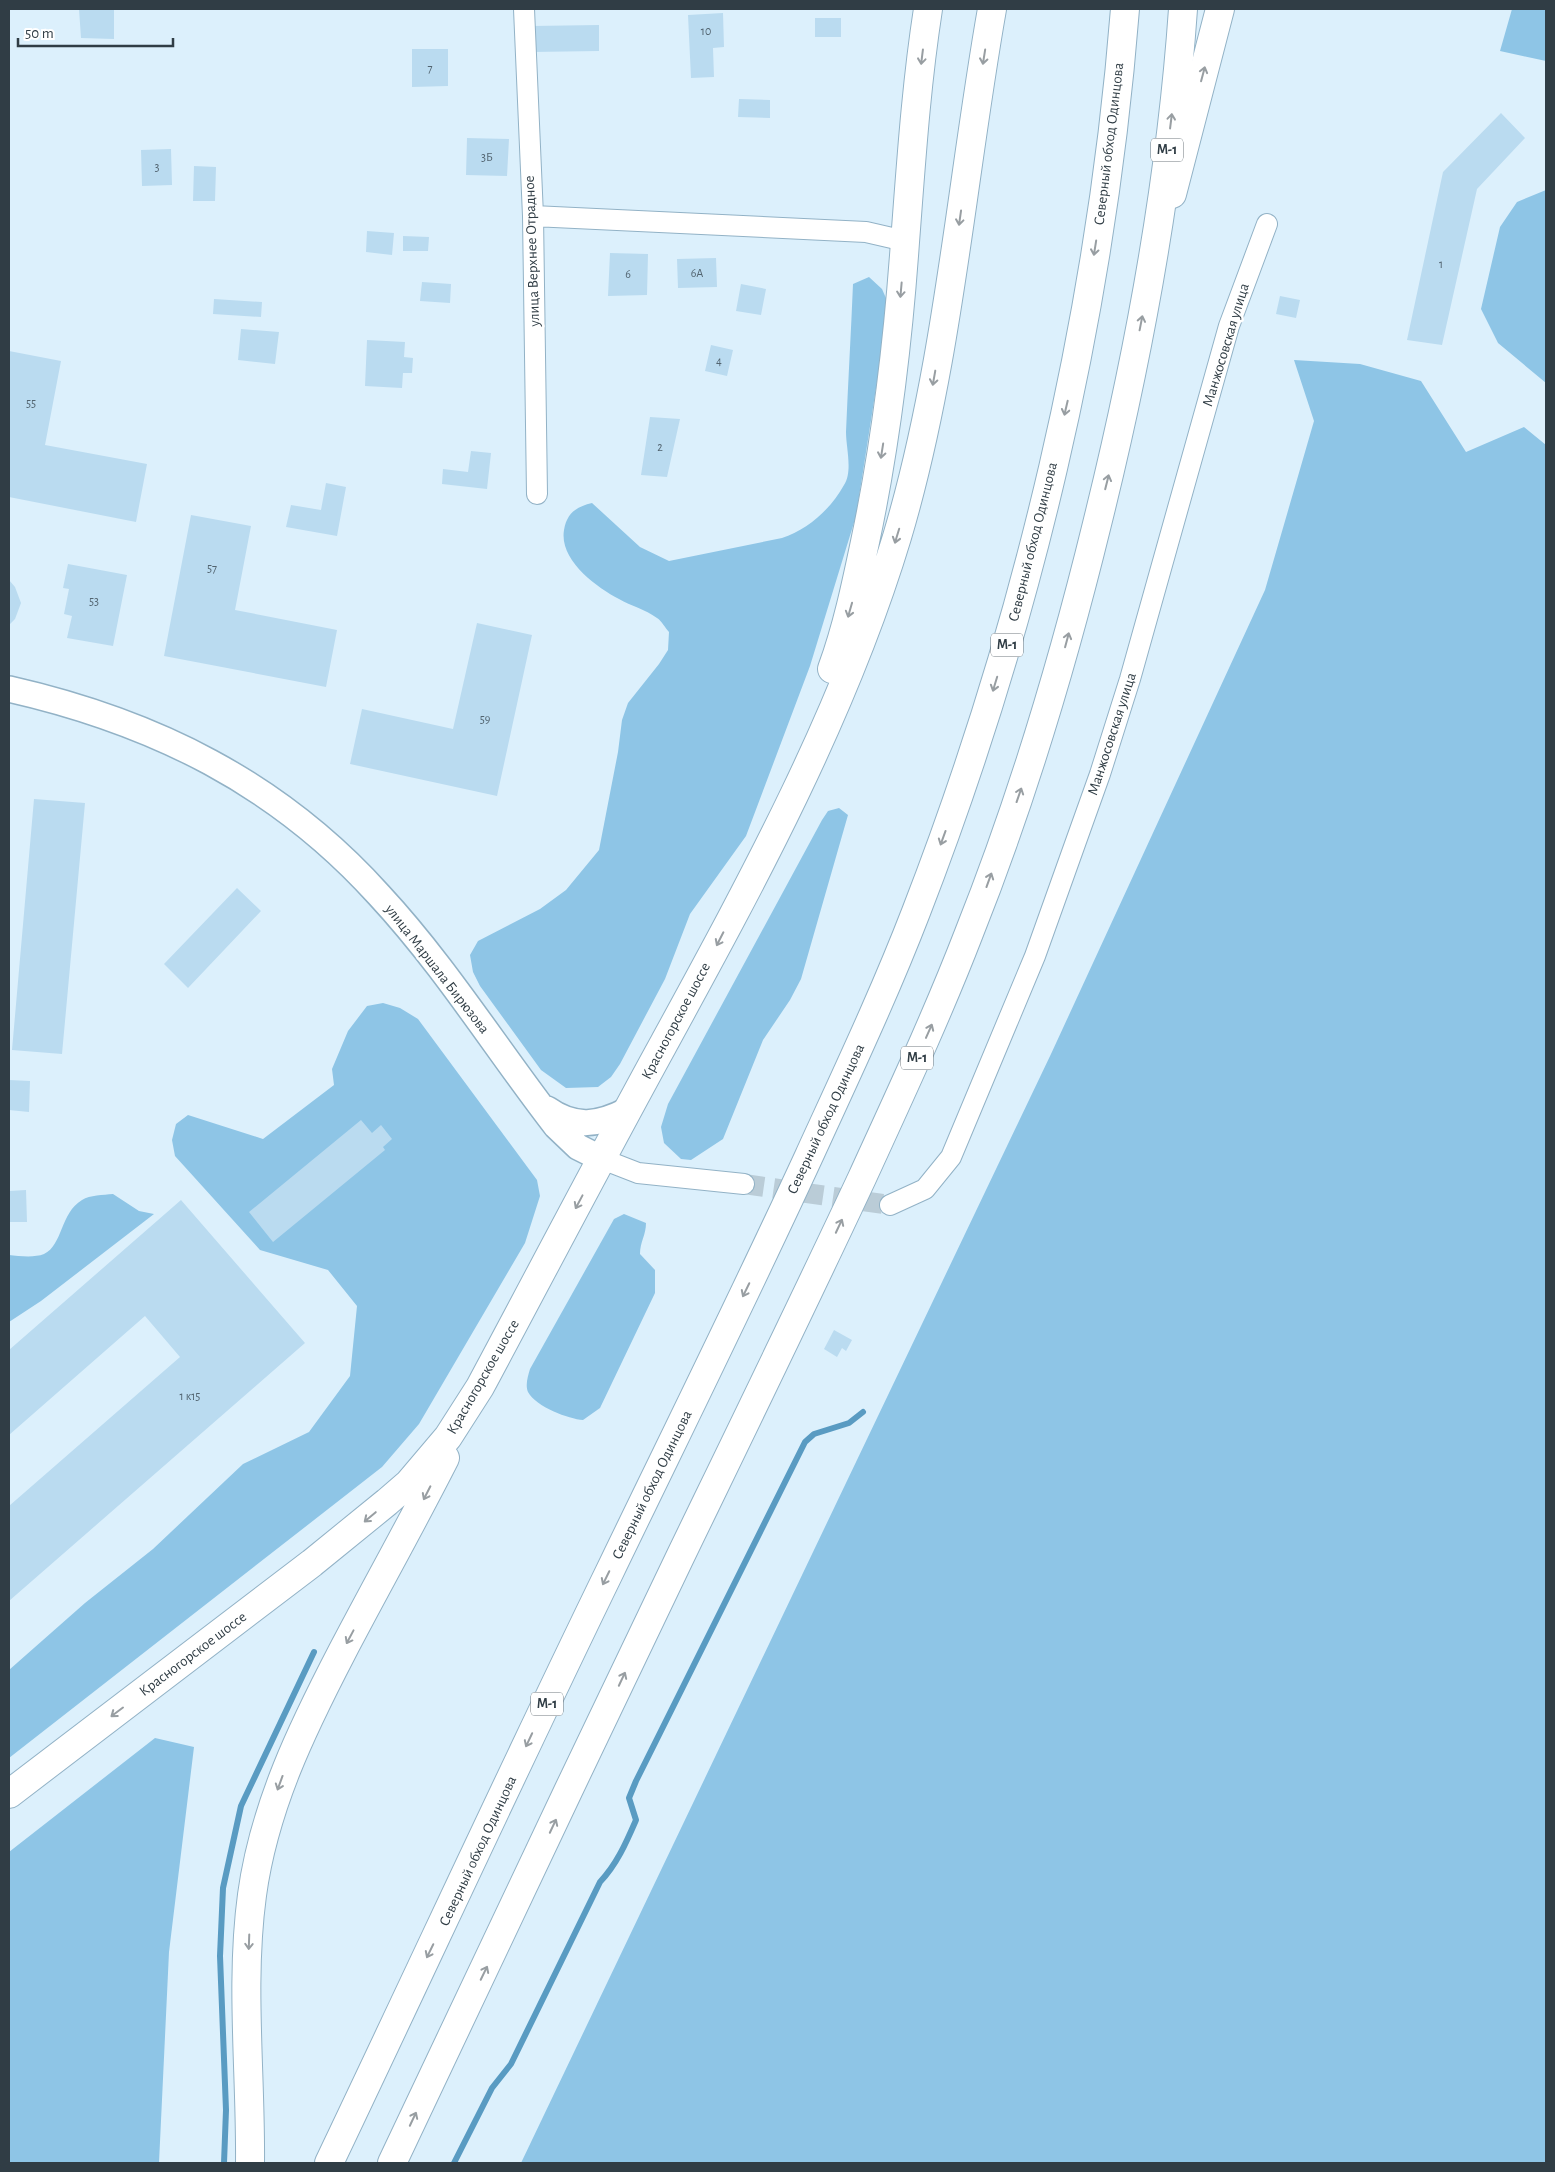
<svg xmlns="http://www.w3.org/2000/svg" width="1555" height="2172" font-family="'Alegreya Sans',sans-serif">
<rect width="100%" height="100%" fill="#dcf0fc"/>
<path fill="#8ec5e6" d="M 1512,9 L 1546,9 L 1546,61 L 1500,51 Z
M 1546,190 L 1546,383 L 1498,343 L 1481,309 L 1500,227 L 1517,202 Z
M 869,277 L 882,289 L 889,305 L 856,516 L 810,666 L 746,836 L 690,914 L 665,979 L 620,1064 L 611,1077 L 598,1087 L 566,1088 L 541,1070 L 480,986 L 473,972 L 470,955 L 478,941 L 540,909 L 566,890 L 599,850 L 618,752 L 622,720 L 628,703 L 659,664 L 668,650 L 669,632 C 665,628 662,621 657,618 C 645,609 631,606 619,599 C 596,587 559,560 564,530 C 567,513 576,507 592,503 L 640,547 L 669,561 L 782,538 C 807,530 831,509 844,485 C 853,471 846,448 846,432 C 848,383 851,333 853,284 Z
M 1294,360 L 1360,364 L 1421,381 L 1466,452 L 1524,427 L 1546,445 L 1546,2163 L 521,2163 L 1051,1054 L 1265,590 L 1314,421 Z
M 839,808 L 848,815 L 801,979 L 790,1000 L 763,1040 L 723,1139 L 691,1160 L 681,1159 L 664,1143 L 661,1127 L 668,1104 L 822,820 L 828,811 Z
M 383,1003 L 400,1008 L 418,1019 L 537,1180 L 540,1196 L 525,1243 L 419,1424 L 382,1467 L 9,1758 L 9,1670 L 85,1603 L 153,1549 L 243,1464 L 309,1432 L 350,1376 L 357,1306 L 328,1270 L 260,1250 L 175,1156 L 172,1140 L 176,1124 L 188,1115 L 263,1139 L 334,1085 L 332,1069 L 348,1031 L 367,1006 Z
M 113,1194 L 139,1211 L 154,1214 L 41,1301 L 9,1322 L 9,1255 C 19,1256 34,1258 44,1254 C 63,1245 60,1213 82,1200 C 90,1195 103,1195 113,1194 Z
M 624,1214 L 646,1223 C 646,1235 640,1242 640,1254 L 655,1270 L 655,1293 L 600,1408 L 583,1420 C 569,1419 536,1407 528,1392 C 525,1385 528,1376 530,1369 L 614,1219 Z
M 155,1738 L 194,1747 L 169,1952 L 159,2163 L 9,2163 L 9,1852 Z"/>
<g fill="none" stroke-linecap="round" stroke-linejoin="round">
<path stroke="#599bc2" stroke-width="6" d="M 224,2163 L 226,2110 L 220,1956 L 223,1888 L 241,1806 L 314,1652
M 454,2163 L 492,2088 L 511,2064 L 600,1882 C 617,1864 626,1843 636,1820 L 629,1798 L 636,1781 L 805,1442 L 814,1434 L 849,1423 L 863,1412"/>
</g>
<path fill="#badbf0" d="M 79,9 L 114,9 L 114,39 L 81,38 Z
M 723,13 L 724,47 L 713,48 L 714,77 L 691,78 L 688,15 Z
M 815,18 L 841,18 L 841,37 L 815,37 Z
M 599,25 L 599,51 L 532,52 L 532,26 Z
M 412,49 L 448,49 L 448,86 L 412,87 Z
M 739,99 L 770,100 L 770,118 L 738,117 Z
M 1501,113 L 1525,138 L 1477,189 L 1442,345 L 1407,340 L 1443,172 Z
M 467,138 L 509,139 L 507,176 L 466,175 Z
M 171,149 L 172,185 L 142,186 L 141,150 Z
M 194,166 L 216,167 L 215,201 L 193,201 Z
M 367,231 L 394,233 L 392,255 L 366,252 Z
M 403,236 L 429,237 L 428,251 L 403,251 Z
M 610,253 L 648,254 L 647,295 L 608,296 Z
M 716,258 L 717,287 L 678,288 L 677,259 Z
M 422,282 L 451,284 L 450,303 L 420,301 Z
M 741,284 L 766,289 L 761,315 L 736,311 Z
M 1280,296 L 1300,300 L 1296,318 L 1276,314 Z
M 214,299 L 262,302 L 261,317 L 213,314 Z
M 241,329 L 279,332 L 275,364 L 238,360 Z
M 367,340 L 405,342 L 404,357 L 413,358 L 412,373 L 403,373 L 402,388 L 365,386 Z
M 711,345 L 733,350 L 727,376 L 705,371 Z
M 9,351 L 61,361 L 45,445 L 147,464 L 136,522 L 9,497 Z
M 650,417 L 680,419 L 667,477 L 641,475 Z
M 471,451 L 491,453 L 487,489 L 442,484 L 443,469 L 468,472 Z
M 326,483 L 346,487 L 337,536 L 286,527 L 291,505 L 321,510 Z
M 191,515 L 251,526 L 235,610 L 337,630 L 326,687 L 164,656 Z
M 68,564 L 127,575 L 113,646 L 67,638 L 72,616 L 64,614 L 69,589 L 63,588 Z
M 9,580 L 15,587 L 21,603 L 15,619 L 9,625 Z
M 477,623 L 532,635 L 497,796 L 350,764 L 362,709 L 453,729 Z
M 34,799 L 85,803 L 62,1054 L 12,1050 Z
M 237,888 L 261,911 L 188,988 L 164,964 Z
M 9,1080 L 30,1081 L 29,1112 L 9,1110 Z
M 361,1120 L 372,1133 L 381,1125 L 392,1139 L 383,1147 L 385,1150 L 273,1242 L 249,1212 Z
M 26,1190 L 27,1222 L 9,1222 L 9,1191 Z
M 181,1200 L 305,1343 L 9,1601 L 9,1506 L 180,1357 L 145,1316 L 9,1435 L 9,1350 Z
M 834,1330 L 852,1340 L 846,1351 L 842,1348 L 837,1357 L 824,1349 Z"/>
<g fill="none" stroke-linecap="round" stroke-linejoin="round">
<path stroke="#baccd7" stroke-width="20" stroke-dasharray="20 10" stroke-linecap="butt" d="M 744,1184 L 890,1205"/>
<defs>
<path id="minor" d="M 524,9 L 533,216 L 537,494
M 533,216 L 866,232 L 905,241
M 602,1159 L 638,1173 L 744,1184
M 890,1205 L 925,1189 L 951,1157 L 1035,956 L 1100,774 L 1130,679 L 1229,326 L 1267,224"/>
<path id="tertiary" d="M 9,689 C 154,722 278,783 379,895 C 445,966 497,1050 556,1126 L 578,1147 L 602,1159
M 547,1109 C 575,1129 599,1125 628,1110"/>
<path id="secondary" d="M 1172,194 L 1220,9
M 832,669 C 847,628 856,585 865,542 C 886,443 898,342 905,242 C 911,164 916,86 928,9
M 9,1794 L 312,1563 L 387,1502 L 409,1483 L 448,1437 L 480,1387 C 541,1273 601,1158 663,1045 C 752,882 843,716 897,537 C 948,366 961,184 992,9
M 250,2163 C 251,2075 240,1983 252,1895 C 264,1807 302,1729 342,1652 C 376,1587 412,1523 445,1458"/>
<path id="trunk" d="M 329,2163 C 422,1968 513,1770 608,1575 C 675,1436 744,1297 809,1156 C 846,1075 884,995 916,912 C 1027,626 1101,314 1125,9
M 392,2163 C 489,1960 583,1757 681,1555 C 742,1429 803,1304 862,1178 C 899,1097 937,1016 969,933 C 1022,800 1063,663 1097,524 C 1139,355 1171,182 1183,9"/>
</defs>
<use href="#minor" stroke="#92b2c6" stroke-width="22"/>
<use href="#tertiary" stroke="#92b2c6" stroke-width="28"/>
<use href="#secondary" stroke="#92b2c6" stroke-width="30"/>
<use href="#trunk" stroke="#92b2c6" stroke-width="30"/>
<use href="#minor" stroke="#fff" stroke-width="20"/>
<use href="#tertiary" stroke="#fff" stroke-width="25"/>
<use href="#secondary" stroke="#fff" stroke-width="28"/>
<use href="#trunk" stroke="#fff" stroke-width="28"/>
</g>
<defs><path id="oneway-shaft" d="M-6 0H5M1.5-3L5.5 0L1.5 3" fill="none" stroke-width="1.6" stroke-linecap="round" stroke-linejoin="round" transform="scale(1.25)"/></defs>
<g stroke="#989ea2">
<use href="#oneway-shaft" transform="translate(922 57) rotate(97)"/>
<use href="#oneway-shaft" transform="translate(984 57) rotate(99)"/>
<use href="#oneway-shaft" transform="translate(1203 74) rotate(-75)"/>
<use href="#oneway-shaft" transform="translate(1171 121) rotate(-83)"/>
<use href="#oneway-shaft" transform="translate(960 218) rotate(98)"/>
<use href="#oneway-shaft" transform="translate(1095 248) rotate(99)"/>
<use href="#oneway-shaft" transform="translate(901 290) rotate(95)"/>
<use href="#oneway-shaft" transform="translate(1141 323) rotate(-79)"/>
<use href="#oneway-shaft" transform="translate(934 378) rotate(100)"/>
<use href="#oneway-shaft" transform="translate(1066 408) rotate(103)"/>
<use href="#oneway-shaft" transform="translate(882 451) rotate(99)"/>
<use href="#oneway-shaft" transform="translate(1107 482) rotate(-76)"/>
<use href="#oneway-shaft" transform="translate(897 536) rotate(107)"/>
<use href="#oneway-shaft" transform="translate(850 610) rotate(106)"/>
<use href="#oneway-shaft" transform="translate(1067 640) rotate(-75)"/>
<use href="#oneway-shaft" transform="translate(995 684) rotate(107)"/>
<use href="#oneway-shaft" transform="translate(1019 795) rotate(-71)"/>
<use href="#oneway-shaft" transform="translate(943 838) rotate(110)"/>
<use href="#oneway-shaft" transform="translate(989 880) rotate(-70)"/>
<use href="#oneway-shaft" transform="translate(720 939) rotate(117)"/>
<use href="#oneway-shaft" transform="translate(929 1031) rotate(-66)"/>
<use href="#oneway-shaft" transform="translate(579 1202) rotate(118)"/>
<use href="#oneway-shaft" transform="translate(839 1226) rotate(-65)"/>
<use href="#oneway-shaft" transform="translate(746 1290) rotate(116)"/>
<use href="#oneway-shaft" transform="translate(427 1493) rotate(117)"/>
<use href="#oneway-shaft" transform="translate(370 1517) rotate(140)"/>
<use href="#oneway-shaft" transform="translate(606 1578) rotate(116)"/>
<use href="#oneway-shaft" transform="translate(350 1637) rotate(118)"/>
<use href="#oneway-shaft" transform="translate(622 1679) rotate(-65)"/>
<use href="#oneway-shaft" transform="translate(117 1712) rotate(143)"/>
<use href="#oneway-shaft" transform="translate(529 1740) rotate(115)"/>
<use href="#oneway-shaft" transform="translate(280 1783) rotate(110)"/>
<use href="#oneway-shaft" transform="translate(553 1826) rotate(-65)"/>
<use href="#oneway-shaft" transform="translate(249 1942) rotate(92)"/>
<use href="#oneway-shaft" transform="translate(430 1951) rotate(116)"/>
<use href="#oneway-shaft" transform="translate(484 1973) rotate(-64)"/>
<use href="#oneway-shaft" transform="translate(413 2119) rotate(-65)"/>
</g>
<g text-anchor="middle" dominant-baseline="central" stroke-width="5" stroke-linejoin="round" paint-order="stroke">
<g font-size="12" fill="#526470">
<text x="706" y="31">10</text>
<text x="430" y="68">7</text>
<text x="487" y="157">3Б</text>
<text x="157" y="167">3</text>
<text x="1441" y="264">1</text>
<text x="697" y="273">6А</text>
<text x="628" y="274">6</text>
<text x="719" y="361">4</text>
<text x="31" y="403">55</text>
<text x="660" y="447">2</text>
<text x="212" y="568">57</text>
<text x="94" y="601">53</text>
<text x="485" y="719">59</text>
<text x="190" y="1396">1 к15</text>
</g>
<g fill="#fff" stroke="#6e777d" stroke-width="1">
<rect x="1151" y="138.5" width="32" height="23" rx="4"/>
<rect x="991" y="633.5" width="32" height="23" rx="4"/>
<rect x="901" y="1046.5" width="32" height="23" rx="4"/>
<rect x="531" y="1692.5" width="32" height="23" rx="4"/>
</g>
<g font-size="14" font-weight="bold" fill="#303d45">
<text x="1167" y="150">М-1</text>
<text x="1007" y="645">М-1</text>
<text x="917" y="1058">М-1</text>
<text x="547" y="1704">М-1</text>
</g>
<g font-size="15" fill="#303d45" stroke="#fff">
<text transform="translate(1109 144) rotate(-83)">Северный обход Одинцова</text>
<text transform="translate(532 251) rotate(-92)">улица Верхнее Отрадное</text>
<text transform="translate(1226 345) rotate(-73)">Манжосовская улица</text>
<text transform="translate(1033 542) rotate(-76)">Северный обход Одинцова</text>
<text transform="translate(1112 734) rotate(-72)">Манжосовская улица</text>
<text transform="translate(437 969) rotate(52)">улица Маршала Бирюзова</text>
<text transform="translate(676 1021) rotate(-62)">Красногорское шоссе</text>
<text transform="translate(826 1119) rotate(-65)">Северный обход Одинцова</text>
<text transform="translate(483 1377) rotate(-60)">Красногорское шоссе</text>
<text transform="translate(652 1485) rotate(-64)">Северный обход Одинцова</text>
<text transform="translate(193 1654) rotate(-37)">Красногорское шоссе</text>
<text transform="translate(478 1851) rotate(-65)">Северный обход Одинцова</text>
</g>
</g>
<rect width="1555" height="2172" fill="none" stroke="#303d45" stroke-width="20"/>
<path d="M18 38v8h155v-8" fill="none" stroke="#303d45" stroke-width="2.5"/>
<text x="25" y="38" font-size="15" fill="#303d45" stroke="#ffffff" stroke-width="4" paint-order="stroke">50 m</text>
</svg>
